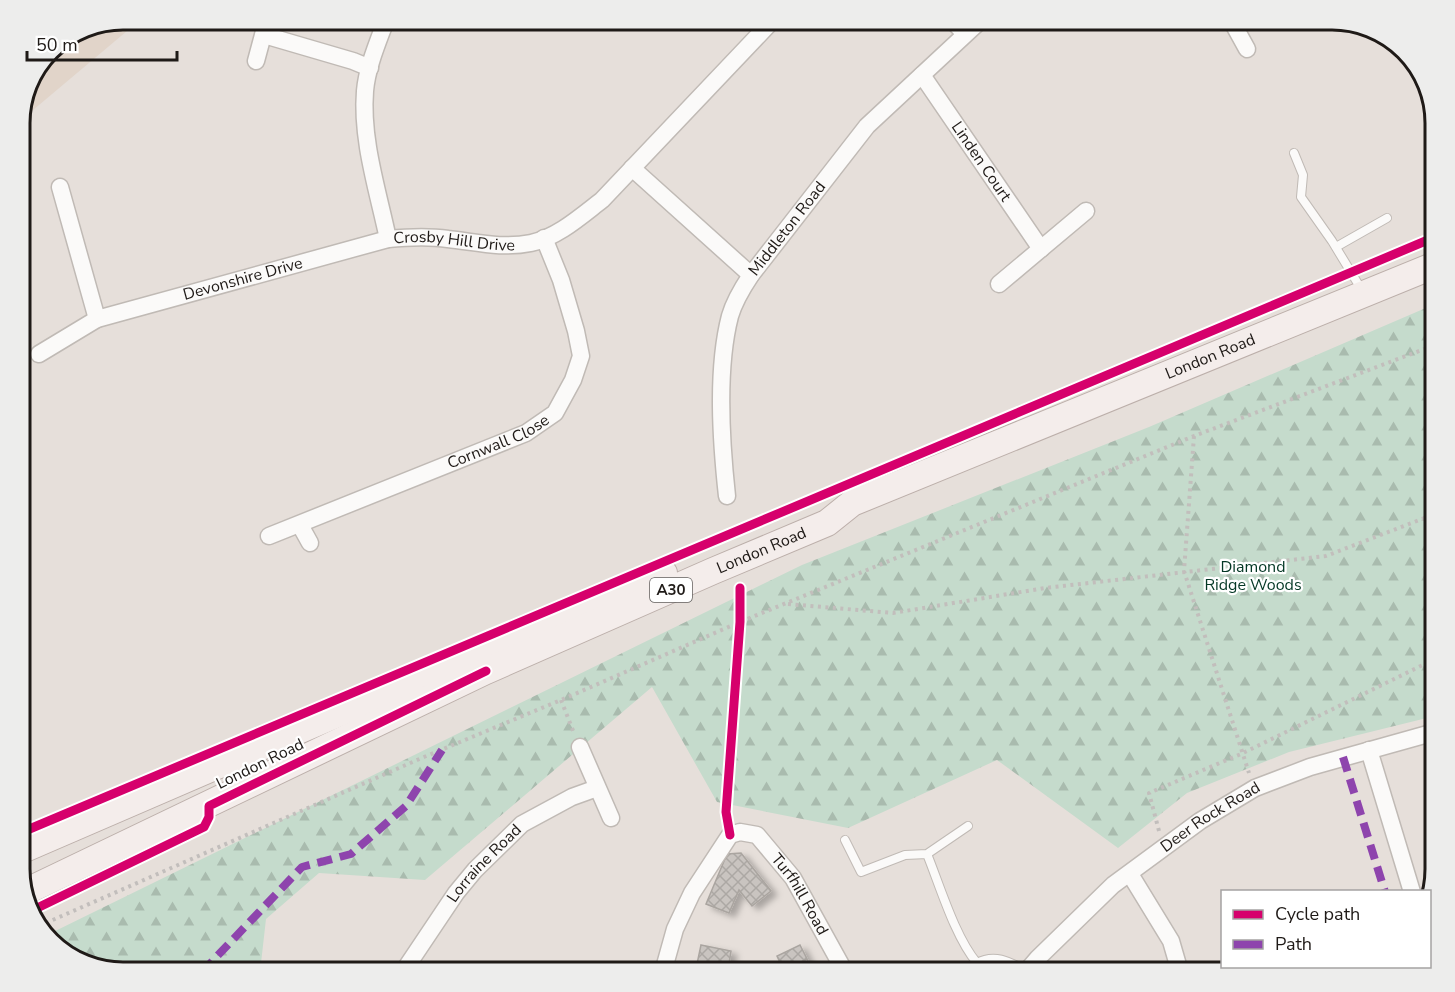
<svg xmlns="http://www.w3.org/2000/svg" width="1455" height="992" font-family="'Nunito Sans',sans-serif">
<defs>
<pattern id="forest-firs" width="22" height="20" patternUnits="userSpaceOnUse" patternTransform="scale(1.5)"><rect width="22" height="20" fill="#c5dbcc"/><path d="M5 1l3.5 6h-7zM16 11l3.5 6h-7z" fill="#a9bbae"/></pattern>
<pattern id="building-cross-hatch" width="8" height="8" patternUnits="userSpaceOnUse" patternTransform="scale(1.5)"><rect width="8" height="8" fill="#c9c4c0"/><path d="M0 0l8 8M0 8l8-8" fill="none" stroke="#aca8a4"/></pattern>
<filter id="shadow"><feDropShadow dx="6" dy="4" stdDeviation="3" flood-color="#0004"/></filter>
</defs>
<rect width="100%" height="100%" fill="#e6dfda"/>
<path fill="#e1d4c9" d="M 123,20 L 140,20 L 20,121 L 20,117 L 50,50 L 84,27 Z"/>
<path fill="url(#forest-firs)" d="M 1435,304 L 1435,716 L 1289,752 L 1187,793 L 1118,848 L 997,760 L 848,828 L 717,802 L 652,687 L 425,880 L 319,873 L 266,919 L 260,972 L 123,972 L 65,955 L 47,935 L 802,565 L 1149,427 Z"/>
<path fill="url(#building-cross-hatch)" stroke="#aaa5a0" stroke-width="1.5" filter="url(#shadow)" d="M 741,853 L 771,891 L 752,906 L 739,890 L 729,913 L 706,904 L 727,854 Z
M 701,945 L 731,951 L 728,970 L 697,964 Z
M 800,945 L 807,959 L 784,971 L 777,956 Z
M 807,959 L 813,972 L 785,972 L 784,971 Z
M 697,964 L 728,970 L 727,972 L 696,972 Z"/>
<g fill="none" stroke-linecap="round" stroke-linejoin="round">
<defs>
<path id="service" d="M 1294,153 L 1303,175 L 1301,197 L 1332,241 L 1363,292
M 1336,247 L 1387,218
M 845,840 L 861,872 L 905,855 L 927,854 L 968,826
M 927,854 C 940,886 955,937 977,963 L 975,972
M 977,963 C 995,953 1010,962 1027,971"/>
<g id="minor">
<path d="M 386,20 C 378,42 367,67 365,91 C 361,140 378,191 388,239"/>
<path d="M 952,20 L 965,34"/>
<path d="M 1231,20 L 1247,49"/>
<path d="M 264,35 L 353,61 L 370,68"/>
<path d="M 256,61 L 267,20"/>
<path id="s1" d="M 922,75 L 1041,249"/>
<path d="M 632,168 L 751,275"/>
<path d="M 60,187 L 97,319"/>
<path d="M 999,284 L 1086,211"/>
<path id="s2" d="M 39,354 L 97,319 L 388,239 C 408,237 429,236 448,239 C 476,242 503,249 531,243 C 558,237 581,216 602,200 L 773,20"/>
<path id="s3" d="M 727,496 C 721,441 716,370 730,316 C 734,302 743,287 751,275 L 867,126 L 981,20"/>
<path d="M 300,525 L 310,543"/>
<path id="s4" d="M 269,536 L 526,433 L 555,413 L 573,380 L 581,356 L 576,331 L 561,280 L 544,238"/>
<path d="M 580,747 L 611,818"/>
<path d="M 1369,750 L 1412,892"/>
<path d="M 1130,874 L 1171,941 L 1180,972"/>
<path id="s5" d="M 403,972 L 456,893 L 475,870 L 522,824 L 572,797 L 597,788"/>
<path id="s6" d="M 663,972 L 675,929 L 692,893 L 730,835 L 740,832 L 757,835 L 793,878 L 845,972"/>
<path id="s7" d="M 1026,972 L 1038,958 L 1113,885 L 1200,821 L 1255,788 L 1310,767 L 1435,732"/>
</g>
<g id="primary">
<path d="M 20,851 L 664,573"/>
<path id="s8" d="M 25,892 L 486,671 L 713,571 L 827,523 L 852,503 L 1435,265"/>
</g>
</defs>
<use href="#service" stroke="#c0bab5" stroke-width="10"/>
<use href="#minor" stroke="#c0bab5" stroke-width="19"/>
<use href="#primary" stroke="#bcafaa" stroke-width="28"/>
<path stroke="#c2bebc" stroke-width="4" stroke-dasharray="3 4.5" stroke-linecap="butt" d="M 1194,436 L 1184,571 L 1249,773
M 788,604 L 893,613 L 1045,588 L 1326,556 L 1435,514
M 561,700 L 574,733
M 1159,831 L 1149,793 L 1241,754 L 1435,659
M 39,926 L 424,757 L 561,700 L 740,622 L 1194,436 L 1435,345"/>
<use href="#service" stroke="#fbfaf9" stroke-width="8"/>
<use href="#minor" stroke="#fbfaf9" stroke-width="16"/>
<use href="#primary" stroke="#f4edeb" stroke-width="26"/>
<path stroke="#8e44ad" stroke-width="8" stroke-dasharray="15 8" stroke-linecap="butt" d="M 1343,757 L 1385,892
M 202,972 L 302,867 L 351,854 L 406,806 L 442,750"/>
<defs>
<path id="cycleway" d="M 20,833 L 1435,237
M 730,835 L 726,812 L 740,622 L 740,588
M 31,911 L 204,827 L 209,817 L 209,806 L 486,671"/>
</defs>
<use href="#cycleway" stroke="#fff" stroke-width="13"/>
<use href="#cycleway" stroke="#d6006c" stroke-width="9"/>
</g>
<g text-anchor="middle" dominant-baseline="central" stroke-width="4.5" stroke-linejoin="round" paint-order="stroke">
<rect fill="#fff" stroke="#625f5d" stroke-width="1.5" x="650" y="578" width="42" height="24" rx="4.5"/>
<g font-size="15" font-weight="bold" fill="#1f1a17">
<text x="671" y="590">A30</text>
</g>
<g font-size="16" fill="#1f1a17" stroke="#fff">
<text stroke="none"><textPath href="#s1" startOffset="105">Linden Court</textPath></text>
<text stroke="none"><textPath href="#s3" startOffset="286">Middleton Road</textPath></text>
<text stroke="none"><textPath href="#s2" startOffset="436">Crosby Hill Drive</textPath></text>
<text stroke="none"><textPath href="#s2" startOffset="219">Devonshire Drive</textPath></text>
<text stroke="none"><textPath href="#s8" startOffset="1302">London Road</textPath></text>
<text stroke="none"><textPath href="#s4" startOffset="248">Cornwall Close</textPath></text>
<text stroke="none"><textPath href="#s8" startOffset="812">London Road</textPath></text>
<text transform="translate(260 764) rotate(-26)">London Road</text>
<text stroke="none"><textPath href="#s7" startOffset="242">Deer Rock Road</textPath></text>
<text stroke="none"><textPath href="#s5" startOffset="136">Lorraine Road</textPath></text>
<text stroke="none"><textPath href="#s6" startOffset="255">Turfhill Road</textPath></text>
</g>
<g font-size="16" fill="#033724" stroke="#fff">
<text x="1253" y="567">Diamond<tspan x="1253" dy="18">Ridge Woods</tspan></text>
</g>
</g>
<path d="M0 0H1455V992H0ZM123 30H1332A93 93 0 0 1 1425 123V869A93 93 0 0 1 1332 962H123A93 93 0 0 1 30 869V123A93 93 0 0 1 123 30Z" fill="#ededec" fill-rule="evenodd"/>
<path fill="none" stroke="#1f1a17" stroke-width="3" d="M123 30H1332A93 93 0 0 1 1425 123V869A93 93 0 0 1 1332 962H123A93 93 0 0 1 30 869V123A93 93 0 0 1 123 30Z"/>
<rect x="1221" y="890" width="210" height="78" fill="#ffffff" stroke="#a5a3a2" stroke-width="1.5"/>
<rect x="1233" y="910" width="30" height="9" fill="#d6006c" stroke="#a5a3a2" stroke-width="1.5"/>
<text x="1275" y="920" font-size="18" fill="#1f1a17">Cycle path</text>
<rect x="1233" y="940" width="30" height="9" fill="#8e44ad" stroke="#a5a3a2" stroke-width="1.5"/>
<text x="1275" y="950" font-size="18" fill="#1f1a17">Path</text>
<path d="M27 51v9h150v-9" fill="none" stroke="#1f1a17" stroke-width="3"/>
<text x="36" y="51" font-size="18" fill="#1f1a17" stroke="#ffffff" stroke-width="4.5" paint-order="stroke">50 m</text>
</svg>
